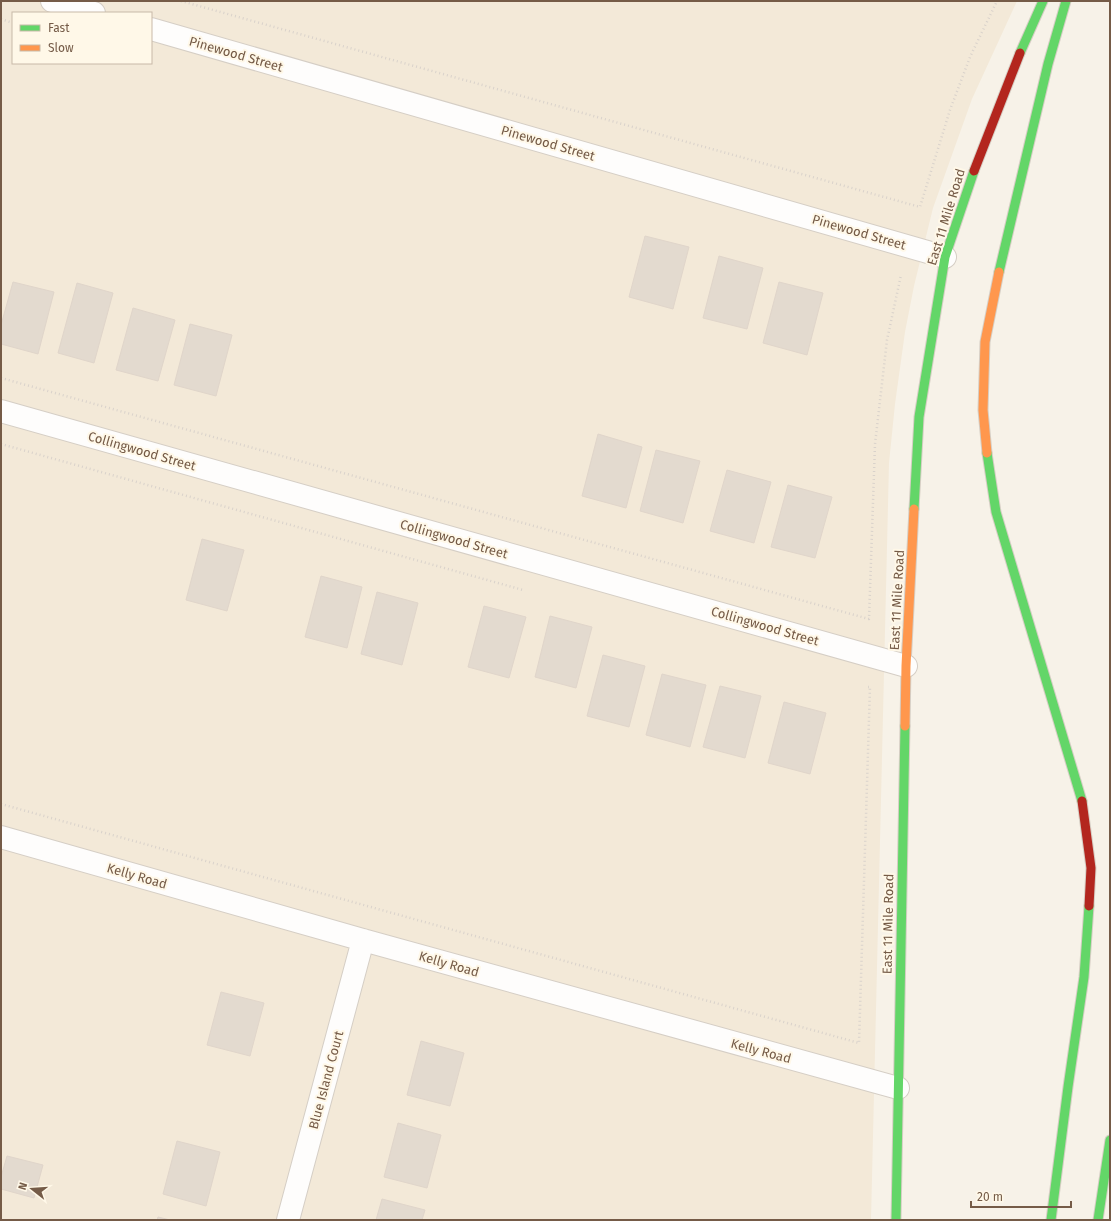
<svg xmlns="http://www.w3.org/2000/svg" width="1111" height="1221" font-family="'Fira Sans',sans-serif">
<rect width="100%" height="100%" fill="#f7f2e8"/>
<path fill="#f3e9d8" fill-rule="evenodd" d="M 1,1 L 1017,1 L 972,99 L 933,208 L 914,286 L 905,332 L 895,404 L 889,463 L 871,1220 L 1,1220 ZM 13,13 L 151,13 L 151,63 L 13,63 Z"/>
<path fill="#e3dacf" stroke="#e0d5ca" d="M 645,236 L 689,247 L 673,309 L 629,297 Z
M 719,256 L 763,268 L 747,329 L 703,318 Z
M 13,282 L 54,292 L 38,354 L 1,344 L 1,325 Z
M 779,282 L 823,293 L 807,355 L 763,343 Z
M 77,283 L 113,293 L 94,363 L 58,353 Z
M 133,308 L 175,320 L 158,381 L 116,370 Z
M 190,324 L 232,335 L 216,396 L 174,385 Z
M 598,434 L 642,447 L 626,508 L 582,496 Z
M 656,450 L 700,461 L 683,523 L 640,511 Z
M 727,470 L 771,482 L 754,543 L 710,531 Z
M 788,485 L 832,497 L 815,558 L 771,547 Z
M 202,539 L 244,550 L 227,611 L 186,600 Z
M 321,576 L 362,587 L 347,648 L 305,637 Z
M 377,592 L 418,603 L 402,665 L 361,654 Z
M 484,606 L 526,617 L 509,678 L 468,667 Z
M 550,616 L 592,627 L 576,688 L 535,677 Z
M 603,655 L 645,666 L 629,727 L 587,716 Z
M 662,674 L 706,685 L 690,747 L 646,735 Z
M 720,686 L 761,696 L 745,758 L 703,747 Z
M 784,702 L 826,713 L 810,774 L 768,763 Z
M 221,992 L 264,1003 L 250,1056 L 207,1045 Z
M 421,1041 L 464,1053 L 450,1106 L 407,1095 Z
M 398,1123 L 441,1135 L 427,1188 L 384,1177 Z
M 177,1141 L 220,1152 L 206,1206 L 163,1194 Z
M 7,1156 L 43,1165 L 34,1198 L 1,1189 L 1,1177 Z
M 382,1199 L 425,1210 L 422,1220 L 376,1220 Z
M 158,1217 L 170,1220 L 157,1220 Z"/>
<g fill="none" stroke-linecap="round" stroke-linejoin="round">
<defs>
<path id="street" d="M 52,1 L 94,13
M 151,29 L 945,257
M 1,411 L 906,666
M 1,837 L 363,940 L 898,1088
M 288,1220 L 363,940"/>
<path id="fast" d="M 1020,53 L 1043,1
M 999,272 L 1048,64 L 1066,1
M 987,453 L 996,512 L 1082,801
M 914,509 L 919,417 L 945,257 L 974,171
M 896,1220 L 905,726
M 1051,1220 L 1068,1087 L 1084,977 L 1089,906
M 1098,1220 L 1110,1140"/>
<path id="slow" d="M 987,453 L 983,410 L 985,342 L 999,272
M 905,726 L 906,666 L 914,509"/>
<path id="jam" d="M 974,171 L 1020,53
M 1082,801 L 1091,868 L 1089,906"/>
</defs>
<use href="#street" stroke="#d5cec5" stroke-width="24"/>
<use href="#fast" stroke="#d6cec4" stroke-width="11"/>
<use href="#slow" stroke="#d6cec4" stroke-width="11"/>
<use href="#jam" stroke="#d6cec4" stroke-width="11"/>
<path stroke="#d9d2cb" stroke-width="2.5" stroke-dasharray="1 3" stroke-linecap="butt" d="M 181,1 L 920,207 L 950,110 L 970,57 L 997,1
M 1,19 L 13,23
M 1,378 L 869,619 L 875,444 L 887,340 L 901,275
M 1,444 L 523,590
M 1,804 L 859,1043 L 870,687 L 868,687"/>
<use href="#street" stroke="#fefdfc" stroke-width="22"/>
<use href="#fast" stroke="#63d668" stroke-width="9"/>
<use href="#slow" stroke="#ff974d" stroke-width="9"/>
<use href="#jam" stroke="#b3261e" stroke-width="9"/>
</g>
<g text-anchor="middle" dominant-baseline="central" stroke-width="4" stroke-linejoin="round" paint-order="stroke">
<g font-size="13" fill="#755b47" stroke="#fff8e8">
<text transform="translate(236 54) rotate(16)">Pinewood Street</text>
<text transform="translate(548 143) rotate(16)">Pinewood Street</text>
<text transform="translate(946 217) rotate(-73)">East 11 Mile Road</text>
<text transform="translate(859 232) rotate(16)">Pinewood Street</text>
<text transform="translate(142 451) rotate(16)">Collingwood Street</text>
<text transform="translate(454 539) rotate(16)">Collingwood Street</text>
<text transform="translate(897 600) rotate(-87)">East 11 Mile Road</text>
<text transform="translate(765 626) rotate(16)">Collingwood Street</text>
<text transform="translate(137 876) rotate(16)">Kelly Road</text>
<text transform="translate(888 924) rotate(-89)">East 11 Mile Road</text>
<text transform="translate(449 964) rotate(16)">Kelly Road</text>
<text transform="translate(761 1051) rotate(15)">Kelly Road</text>
<text transform="translate(326 1080) rotate(-75)">Blue Island Court</text>
</g>
</g>
<rect width="1111" height="1221" fill="none" stroke="#755b47" stroke-width="4"/>
<rect x="12" y="12" width="140" height="52" fill="#fff8e8" stroke="#c8b9a8"/>
<rect x="20" y="25" width="20" height="6" fill="#63d668" stroke="#c8b9a8"/>
<text x="48" y="32" font-size="12" fill="#755b47">Fast</text>
<rect x="20" y="45" width="20" height="6" fill="#ff974d" stroke="#c8b9a8"/>
<text x="48" y="52" font-size="12" fill="#755b47">Slow</text>
<g transform="translate(32 1189) rotate(287)" stroke="#fff8e8" stroke-width="3" paint-order="stroke">
<path d="M0-3L7 15L0 10L-7 15Z" fill="#755b47"/>
<text y="-6" font-size="11" font-weight="bold" text-anchor="middle" fill="#755b47">N</text>
</g>
<path d="M971 1201v6h100v-6" fill="none" stroke="#755b47" stroke-width="2"/>
<text x="977" y="1201" font-size="12" fill="#755b47" stroke="#fff8e8" stroke-width="3" paint-order="stroke">20 m</text>
</svg>
